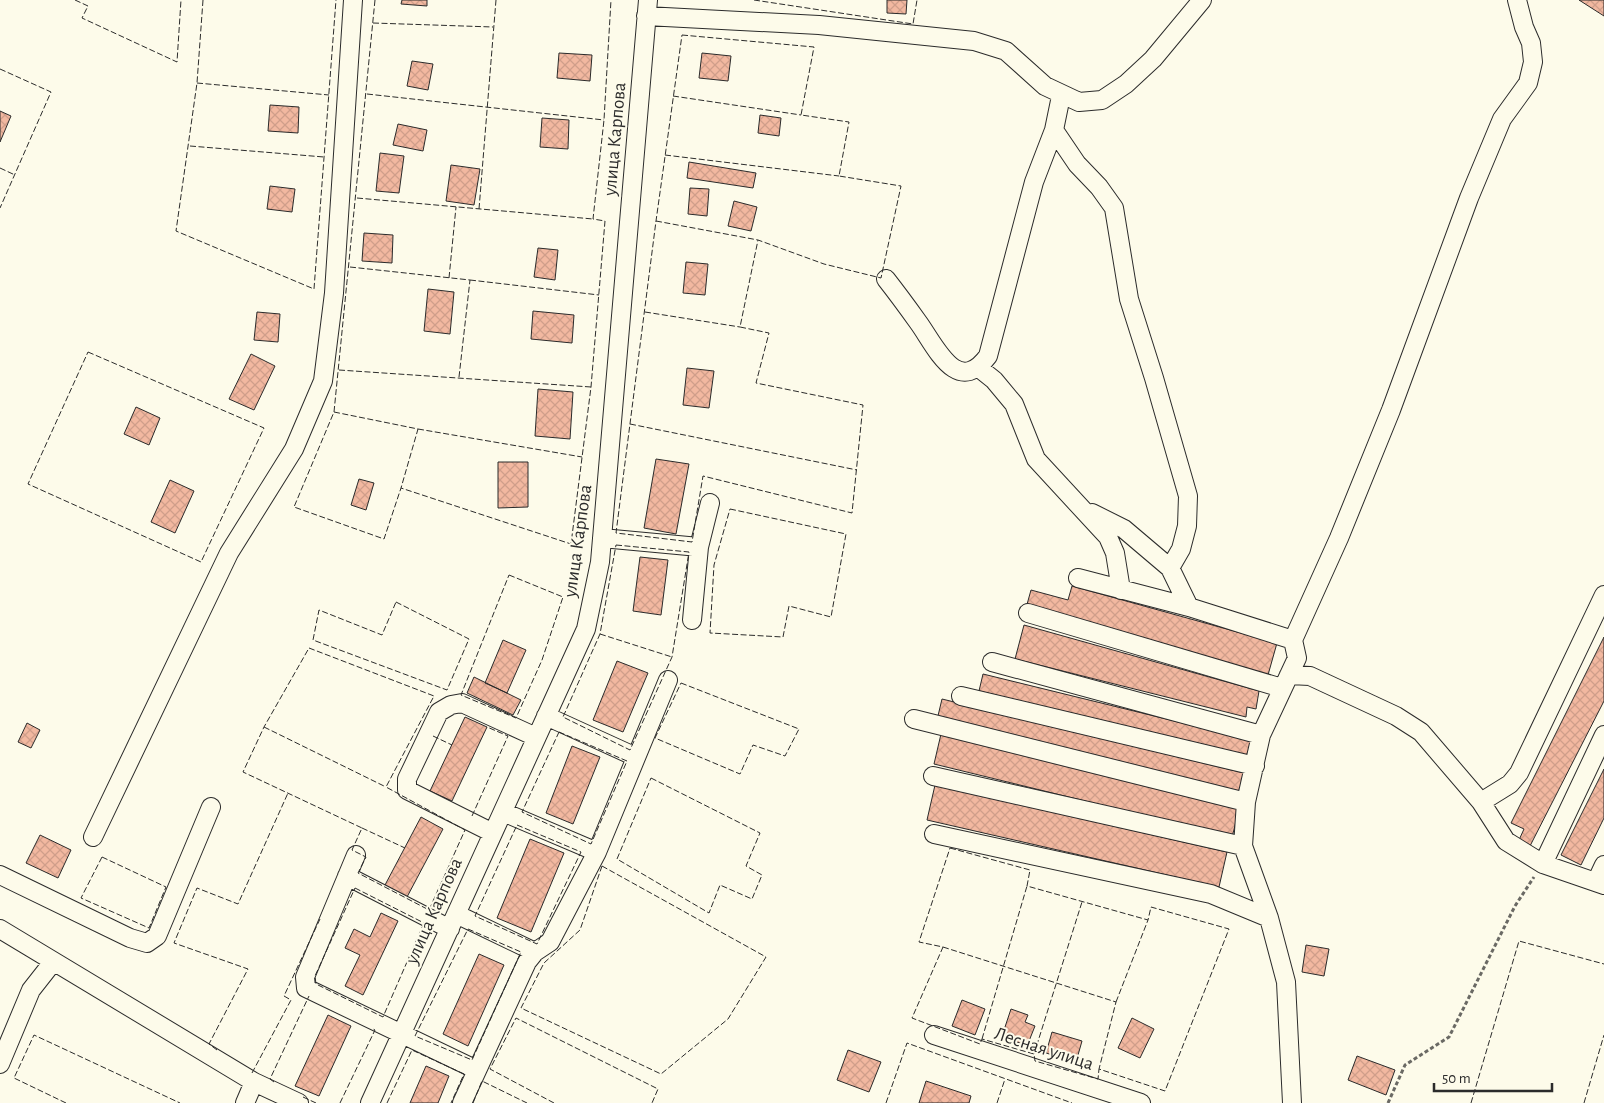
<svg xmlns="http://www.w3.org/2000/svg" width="1604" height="1103" font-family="'Alegreya Sans',sans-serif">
<defs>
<pattern id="building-cross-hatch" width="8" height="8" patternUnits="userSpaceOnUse" patternTransform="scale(1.25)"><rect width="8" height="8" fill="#f2b8a0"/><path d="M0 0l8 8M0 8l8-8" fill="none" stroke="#d09e8a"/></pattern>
</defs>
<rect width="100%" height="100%" fill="#fdfbea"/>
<path fill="url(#building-cross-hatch)" stroke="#2b2b2b" d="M 402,0 L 427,0 L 427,6 L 401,4 Z
M 887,0 L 907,0 L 906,14 L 887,13 Z
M 1579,0 L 1604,0 L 1604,16 Z
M 559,53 L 592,55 L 590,81 L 557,78 Z
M 702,53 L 731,56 L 728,81 L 699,78 Z
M 412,61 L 433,64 L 428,90 L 407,86 Z
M 270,105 L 299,107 L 298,133 L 268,131 Z
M 0,111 L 11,116 L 0,142 Z
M 760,115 L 781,118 L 779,136 L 758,133 Z
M 542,118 L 569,120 L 568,149 L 540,147 Z
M 398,124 L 427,130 L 423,151 L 393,145 Z
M 380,153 L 404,156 L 399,193 L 376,191 Z
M 689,162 L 756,173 L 753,188 L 687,178 Z
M 451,165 L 480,169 L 474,205 L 446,201 Z
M 270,186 L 295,189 L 292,212 L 267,209 Z
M 690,188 L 709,189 L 707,216 L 688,214 Z
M 734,201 L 757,207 L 751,231 L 728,226 Z
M 364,233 L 393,235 L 392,263 L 362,261 Z
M 538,248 L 558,250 L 555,280 L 534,277 Z
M 686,262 L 708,264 L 705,295 L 683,293 Z
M 428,289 L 454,292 L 450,334 L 424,331 Z
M 533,311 L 574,315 L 572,343 L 531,339 Z
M 257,312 L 280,314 L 278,342 L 254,340 Z
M 251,354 L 275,366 L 254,410 L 229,399 Z
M 687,368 L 714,371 L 709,408 L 683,405 Z
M 538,389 L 573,392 L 570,439 L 535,436 Z
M 136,407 L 160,418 L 149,445 L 124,434 Z
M 656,459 L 689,464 L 676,534 L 644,528 Z
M 498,462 L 528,462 L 528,507 L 498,508 Z
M 359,479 L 374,483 L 366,510 L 351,505 Z
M 170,480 L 194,491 L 175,533 L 151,522 Z
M 640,557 L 668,560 L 661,615 L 633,611 Z
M 1072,586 L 1277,643 L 1268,675 L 1026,608 L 1031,590 L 1068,600 Z
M 1024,625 L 1259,691 L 1256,709 L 1247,707 L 1246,717 L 1015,659 Z
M 1604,637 L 1604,701 L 1530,846 L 1519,840 L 1524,829 L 1511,823 Z
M 503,640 L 526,650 L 507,693 L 485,683 Z
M 617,661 L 648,673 L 623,732 L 593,720 Z
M 983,674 L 1252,740 L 1249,757 L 979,691 Z
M 474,677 L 521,700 L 513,715 L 467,693 Z
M 942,699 L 1244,773 L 1240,793 L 937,720 Z
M 465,717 L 487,727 L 452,801 L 430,791 Z
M 27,723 L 40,730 L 31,748 L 18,742 Z
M 941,734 L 1240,807 L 1232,837 L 934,764 Z
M 572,746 L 600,757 L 573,824 L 546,813 Z
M 1604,769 L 1604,818 L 1581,865 L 1561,855 Z
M 935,785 L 1227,852 L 1219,887 L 927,820 Z
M 421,817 L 443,829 L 407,897 L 385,885 Z
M 40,835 L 71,850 L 58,878 L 26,863 Z
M 530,839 L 564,853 L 531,932 L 497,918 Z
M 381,913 L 398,921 L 363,995 L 345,986 L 360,955 L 345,948 L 354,929 L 370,937 Z
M 1306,945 L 1329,949 L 1324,976 L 1302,972 Z
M 479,954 L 504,965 L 468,1046 L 443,1034 Z
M 962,1000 L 985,1009 L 975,1035 L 952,1026 Z
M 1011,1009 L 1028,1015 L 1025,1022 L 1035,1026 L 1027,1046 L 1002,1036 Z
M 328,1015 L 351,1026 L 319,1096 L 295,1086 Z
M 1132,1018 L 1154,1029 L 1140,1058 L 1118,1048 Z
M 1052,1032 L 1082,1041 L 1076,1062 L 1046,1053 Z
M 848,1050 L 881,1062 L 869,1092 L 837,1080 Z
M 1357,1056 L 1395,1070 L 1386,1095 L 1348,1080 Z
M 426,1066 L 449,1076 L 438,1103 L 410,1103 Z
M 926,1081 L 971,1096 L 969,1103 L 919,1103 Z"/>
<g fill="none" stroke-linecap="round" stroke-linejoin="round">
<defs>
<path id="minor" d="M 646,16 L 819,25 L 974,41 L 1006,51 L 1045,86 L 1079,102 L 1102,100 L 1126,84 L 1153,59 L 1202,0
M 1054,130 L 1077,164 L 1099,187 L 1114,208 L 1129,299 L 1154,378 L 1188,496 L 1187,526 L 1181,549 L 1170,568
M 886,279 C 897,293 908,308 918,322 C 935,345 957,398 988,356 L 1034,182 L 1054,130 L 1061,96
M 979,368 L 994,380 L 1014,404 L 1036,459 L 1108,537 L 1115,553 L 1121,590
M 1092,513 L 1124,529 L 1170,568 L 1189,607
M 602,538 L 699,547
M 1078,578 L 1189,607 L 1293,640
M 1028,613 L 1282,688
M 692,620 L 699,547 L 710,503
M 992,662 L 1261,735
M 1289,675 L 1310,676 L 1396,716 L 1421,732 L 1481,802 L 1506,841 L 1543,864 L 1604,885
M 961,696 L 1255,766
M 546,716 L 636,757
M 914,719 L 1246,802
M 933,776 L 1243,846
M 1481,802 L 1510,784 L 1519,773 L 1604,595
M 503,812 L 597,852
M 493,833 L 407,790 L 407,779 L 439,712 L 451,705 L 462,703 L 536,737
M 934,834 L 1211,894 L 1269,918
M 93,837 L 229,553 L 294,449 L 323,381 L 334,293 L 353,0
M 356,855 L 305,977 L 306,988 L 477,1070
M 1543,864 L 1604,735
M 0,875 L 130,938 L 147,943 L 157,936 L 211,807
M 347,876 L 450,929
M 1596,882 L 1604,865
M 456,914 L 535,952
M 0,929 L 254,1082 L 299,1103
M 934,1035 L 1141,1103
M 0,1064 L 31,990 L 53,962
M 245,1103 L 254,1082
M 370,1103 L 586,629 L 600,562 L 648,0
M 462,1103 L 527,962 L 535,952 L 550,942 L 597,852 L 668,680
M 1292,1103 L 1286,982 L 1269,918 L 1243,846 L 1246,802 L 1261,735 L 1297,658 L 1293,640 L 1339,538 L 1391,410 L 1469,198 L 1502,119 L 1528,83 L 1533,62 L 1531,43 L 1524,27 L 1517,0"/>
</defs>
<use href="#minor" stroke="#2b2b2b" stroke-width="20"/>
<path stroke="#6a6964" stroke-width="3" stroke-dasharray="4 2.5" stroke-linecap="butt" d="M 1388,1103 L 1405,1065 L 1449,1037 L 1515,906 L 1534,877"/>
<use href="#minor" stroke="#fdfbea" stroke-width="18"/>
<path stroke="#2b2b2b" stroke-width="1" stroke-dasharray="6 2.5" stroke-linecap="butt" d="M 75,0 L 88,6 L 82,18 L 177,62 L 181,0
M 203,0 L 197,83 L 176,231 L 314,289 L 336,0
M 375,0 L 334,412 L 294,507 L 384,539 L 401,488 L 571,544 L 591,387 L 605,221 L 593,219 L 604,120 L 611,0
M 754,0 L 913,24 L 917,0
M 373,23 L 493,27
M 682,35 L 814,47 L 801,115 L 849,122 L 839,176 L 901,186 L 881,278 L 824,264 L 758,240 L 740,327 L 769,333 L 756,383 L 863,405 L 852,513 L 703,476 L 692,542 L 616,533 L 656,221 Z
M 0,69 L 51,92 L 0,208
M 197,83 L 329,95
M 367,94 L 604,120
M 673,96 L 801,115
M 190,146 L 324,157
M 665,155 L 839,176
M 0,168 L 15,175
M 357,198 L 593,219
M 479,209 L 496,0
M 656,221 L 758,240
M 350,267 L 470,280 L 459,377
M 449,278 L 456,207
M 470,280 L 599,295
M 645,312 L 740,327
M 88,352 L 264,428 L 201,562 L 28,484 Z
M 339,370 L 591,387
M 334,412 L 418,429 L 401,488
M 630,424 L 857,470
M 418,429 L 582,457
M 730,509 L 846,534 L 831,617 L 789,606 L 783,637 L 710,633 L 714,565 Z
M 616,545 L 689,552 L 672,657 L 630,750 L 563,717 L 600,634 Z
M 509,575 L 563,597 L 542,660 L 516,718 L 461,695 Z
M 396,602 L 469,639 L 447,690 L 313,640 L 319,610 L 382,635 Z
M 600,634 L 672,657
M 309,648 L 434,696 L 386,787 L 465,830 L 429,910 L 358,873 L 366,857 L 352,850 L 362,828 L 243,772 L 264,727 Z
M 681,683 L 799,729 L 785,756 L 753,745 L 740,774 L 655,738 Z
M 264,727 L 386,787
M 559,732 L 627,761 L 591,844 L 522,812 Z
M 433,736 L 452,745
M 651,778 L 760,833 L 746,866 L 762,875 L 752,899 L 720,885 L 709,913 L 617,859 Z
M 472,816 L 508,736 L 487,727
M 517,825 L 581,852 L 537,944 L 475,916 Z
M 362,828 L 405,848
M 950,848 L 1030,870 L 1027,886 L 1148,920 L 1151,907 L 1229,929 L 1165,1091 L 1099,1069 L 1098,1079 L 1035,1061 L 1034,1054 L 982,1039 L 980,1044 L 912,1018 L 943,947 L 919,942 Z
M 102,857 L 166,887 L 149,928 L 81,898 Z
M 602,866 L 766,957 L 728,1019 L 661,1074 L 521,1008 L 544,963 L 580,930 Z
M 355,888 L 424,923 L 383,1017 L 316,984 L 315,976 Z
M 468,929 L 521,952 L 472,1060 L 415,1036 Z
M 943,947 L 1116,1002 L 1099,1069
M 1116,1002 L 1148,920
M 982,1039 L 1027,886
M 217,1050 L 209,1044 L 248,969 L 174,943 L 197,888 L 238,904 L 288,793
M 1034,1054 L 1082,902
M 252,1073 L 291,1000 L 284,996 L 320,919
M 274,1082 L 270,1079 L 309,996
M 303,1097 L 316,1103
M 66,1103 L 14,1078 L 34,1035 L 180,1103
M 340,1103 L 375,1030 L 373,1029
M 387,1103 L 412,1050 L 464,1074 L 451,1103
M 473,1103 L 482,1081 L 527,1103
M 554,1103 L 490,1069 L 516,1018 L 658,1089 L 652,1103
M 886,1103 L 907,1043 L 1072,1103
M 997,1103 L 1005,1079
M 1471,1103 L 1519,941 L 1604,964
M 1584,1103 L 1604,1035"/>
</g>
<g text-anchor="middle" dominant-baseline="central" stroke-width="4" stroke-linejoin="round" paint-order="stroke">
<g font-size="19" fill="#2b2b2b" stroke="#fdfbea">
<text transform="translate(615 139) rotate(-85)">улица Карпова</text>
<text transform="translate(578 541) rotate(-82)">улица Карпова</text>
<text transform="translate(434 911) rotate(-66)">улица Карпова</text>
<text transform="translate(1044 1049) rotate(18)">Лесная улица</text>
</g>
</g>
<path d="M1434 1083v8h118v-8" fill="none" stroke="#2b2b2b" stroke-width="2.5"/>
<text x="1442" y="1083" font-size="15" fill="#2b2b2b" stroke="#fdfbea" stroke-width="4" paint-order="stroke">50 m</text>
</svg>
